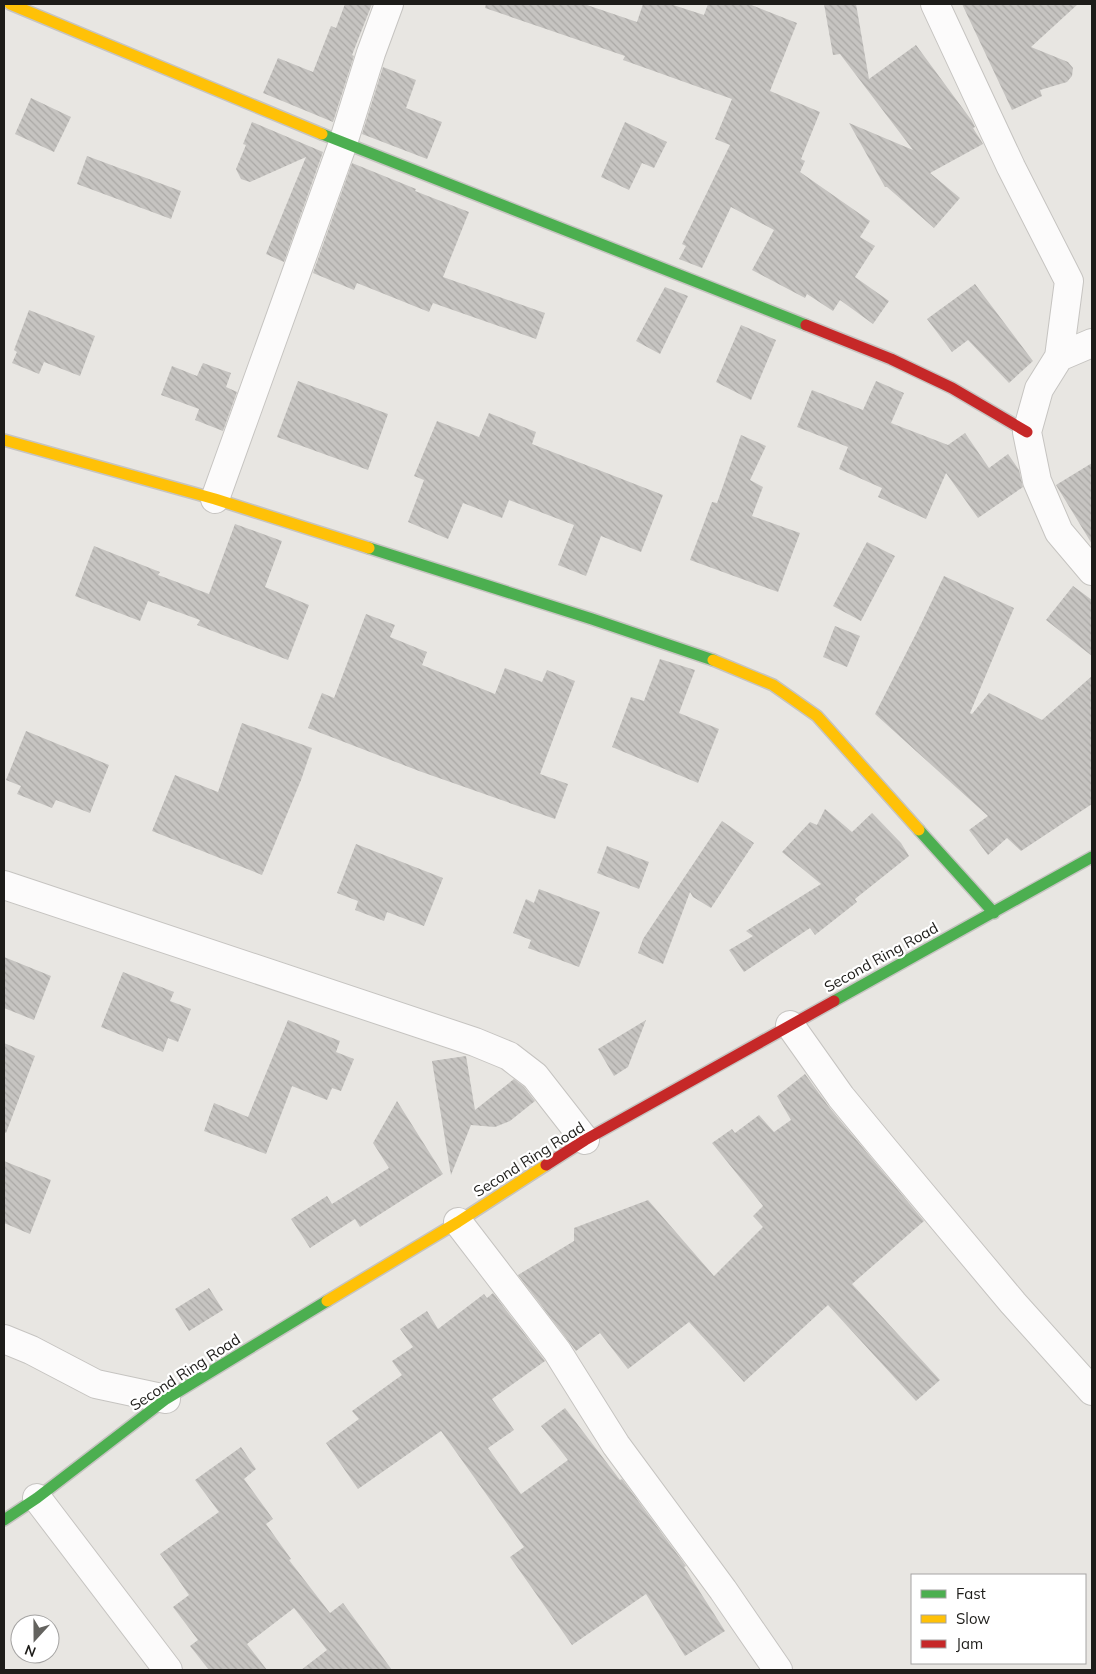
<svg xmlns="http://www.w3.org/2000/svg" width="1096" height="1674" font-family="Mulish,sans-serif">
<defs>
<pattern id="building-back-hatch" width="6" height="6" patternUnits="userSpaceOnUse" patternTransform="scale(1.25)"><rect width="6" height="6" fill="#c6c4c1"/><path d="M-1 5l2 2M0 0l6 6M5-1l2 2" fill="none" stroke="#aaa8a5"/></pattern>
</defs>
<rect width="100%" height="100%" fill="#e8e6e2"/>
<path fill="url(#building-back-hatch)" d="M 345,4 L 372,4 L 352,55 L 354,56 L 333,122 L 263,93 L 278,58 L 313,72 L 331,26 L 336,28 Z
M 486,4 L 584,4 L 637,22 L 643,4 L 670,4 L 704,15 L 708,4 L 749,4 L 797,23 L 770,91 L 820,112 L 801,159 L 805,161 L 800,172 L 870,221 L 860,237 L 875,246 L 855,277 L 889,301 L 873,324 L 840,300 L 833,311 L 807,294 L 805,298 L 752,270 L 774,230 L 731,207 L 702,268 L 679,259 L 686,246 L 682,244 L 730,145 L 715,139 L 732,99 L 623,60 L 625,56 L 485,8 Z
M 824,4 L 856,4 L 869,79 L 916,45 L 972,121 L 975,127 L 973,128 L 983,144 L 930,173 L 960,198 L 934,228 L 887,187 L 885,187 L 849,123 L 913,150 L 840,54 L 833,55 Z
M 962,4 L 1078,4 L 1031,47 L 1068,62 L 1073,68 L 1072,76 L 1067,82 L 1040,90 L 1042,96 L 1012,110 Z
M 383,67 L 416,80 L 406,108 L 442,122 L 427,159 L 362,134 Z
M 31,98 L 71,117 L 54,152 L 15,134 Z
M 252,122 L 323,152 L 284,262 L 266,254 L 306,157 L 250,182 L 241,179 L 236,169 L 246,145 L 243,144 Z
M 625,122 L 667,142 L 654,168 L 642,163 L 629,190 L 601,177 Z
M 87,156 L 181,191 L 171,219 L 77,184 Z
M 352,163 L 416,189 L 415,191 L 469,212 L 443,277 L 545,313 L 536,339 L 433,303 L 429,312 L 357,283 L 354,290 L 313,273 Z
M 975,284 L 1033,361 L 1009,383 L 968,340 L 952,352 L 927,319 Z
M 665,287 L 688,296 L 660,354 L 636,341 Z
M 29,310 L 95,336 L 80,376 L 44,362 L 39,374 L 12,363 L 17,352 L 14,350 Z
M 741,325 L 776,340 L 751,400 L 716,382 Z
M 203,363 L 231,373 L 226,387 L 237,392 L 223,431 L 195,420 L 199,409 L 161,395 L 172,366 L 197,376 Z
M 298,381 L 388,414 L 368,470 L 277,437 Z
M 876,381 L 904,393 L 891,423 L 948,445 L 965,433 L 989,468 L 1008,454 L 1019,470 L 1023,487 L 978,518 L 946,473 L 926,519 L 878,497 L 882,488 L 839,469 L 848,447 L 797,427 L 812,390 L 863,410 Z
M 489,413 L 536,432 L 532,444 L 663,495 L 641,552 L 601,536 L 586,576 L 558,565 L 574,525 L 509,500 L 502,518 L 463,503 L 448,539 L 408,522 L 424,480 L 414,476 L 437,421 L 479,437 Z
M 741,435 L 766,446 L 750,480 L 763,487 L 752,516 L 800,533 L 778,592 L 690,560 L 712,502 L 717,503 Z
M 1092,463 L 1092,544 L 1056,485 Z
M 235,524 L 282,541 L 265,587 L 309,605 L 288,660 L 197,625 L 200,620 L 148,601 L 140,621 L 75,596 L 94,546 L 160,572 L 158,575 L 209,594 Z
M 867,542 L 895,556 L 861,621 L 833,606 Z
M 944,576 L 1014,608 L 970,713 L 972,714 L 989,693 L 1042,720 L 1092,676 L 1092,804 L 1021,851 L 1007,838 L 988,855 L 969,830 L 988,816 L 875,714 L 918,630 Z
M 1073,586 L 1092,600 L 1092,656 L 1046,620 Z
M 366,614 L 395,625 L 390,637 L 427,652 L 422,665 L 495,694 L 505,668 L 542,682 L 547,670 L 575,681 L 540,774 L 568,784 L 555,819 L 419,771 L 308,728 L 322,693 L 334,698 Z
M 835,626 L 860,636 L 847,667 L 823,657 Z
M 660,659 L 695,670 L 679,713 L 719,729 L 698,783 L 612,747 L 631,697 L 644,701 Z
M 242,723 L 312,748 L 301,780 L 262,875 L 152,831 L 175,775 L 218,792 Z
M 26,731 L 109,765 L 90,813 L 56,800 L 52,808 L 17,794 L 21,786 L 6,780 Z
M 825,809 L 852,832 L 872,813 L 901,843 L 909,856 L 855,899 L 857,902 L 815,935 L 810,928 L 744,972 L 729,950 L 753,936 L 746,931 L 821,884 L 782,852 L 810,822 L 817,825 Z
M 722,821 L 754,843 L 711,908 L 693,897 L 690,892 L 663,964 L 638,953 L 643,939 Z
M 356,844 L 443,878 L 424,926 L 387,912 L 384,921 L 355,910 L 358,901 L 337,893 Z
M 607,846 L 649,862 L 639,889 L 597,873 Z
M 539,889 L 600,912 L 579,967 L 528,948 L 531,940 L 513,933 L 526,899 L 534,903 Z
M 4,957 L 51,976 L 34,1020 L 4,1008 Z
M 123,972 L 174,992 L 170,1001 L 191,1009 L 178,1042 L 168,1038 L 163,1052 L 101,1027 Z
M 288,1020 L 340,1041 L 336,1052 L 354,1059 L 341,1091 L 332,1088 L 327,1100 L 292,1086 L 266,1154 L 204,1131 L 214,1103 L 248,1117 Z
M 646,1020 L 628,1067 L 614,1076 L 598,1049 Z
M 4,1043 L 35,1056 L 6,1133 L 4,1132 Z
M 466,1056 L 475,1110 L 514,1079 L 524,1087 L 535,1101 L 510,1121 L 495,1127 L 471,1125 L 451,1175 L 432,1061 Z
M 805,1074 L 829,1107 L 924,1221 L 852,1284 L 940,1380 L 916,1401 L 828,1305 L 744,1382 L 689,1322 L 628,1369 L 600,1333 L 576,1351 L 518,1275 L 574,1241 L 574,1228 L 648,1200 L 714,1276 L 763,1227 L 753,1216 L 763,1206 L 712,1143 L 732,1129 L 735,1133 L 759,1115 L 774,1132 L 791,1120 L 777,1096 Z
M 397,1101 L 443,1174 L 360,1227 L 355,1219 L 310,1248 L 291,1219 L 327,1196 L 332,1204 L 389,1168 L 373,1143 Z
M 4,1161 L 51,1180 L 30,1234 L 4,1223 Z
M 209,1288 L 223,1310 L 189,1331 L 175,1309 Z
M 493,1293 L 545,1361 L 492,1399 L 514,1430 L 488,1448 L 521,1494 L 568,1460 L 541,1426 L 565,1408 L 620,1480 L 622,1479 L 686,1566 L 684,1567 L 725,1631 L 685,1656 L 646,1594 L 572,1645 L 510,1557 L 524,1547 L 441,1431 L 358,1489 L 326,1443 L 359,1419 L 352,1411 L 402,1375 L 392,1361 L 413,1347 L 400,1329 L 427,1311 L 438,1329 L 484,1294 L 487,1298 Z
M 241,1447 L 256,1469 L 244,1479 L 273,1519 L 266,1524 L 291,1559 L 289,1560 L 330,1613 L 343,1603 L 392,1670 L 301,1670 L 327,1650 L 294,1608 L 247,1644 L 267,1670 L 209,1670 L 190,1646 L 198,1640 L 173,1607 L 189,1595 L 160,1554 L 219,1512 L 195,1480 Z"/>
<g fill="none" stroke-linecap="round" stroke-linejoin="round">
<defs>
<path id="street" d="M 935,4 L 1011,167 L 1069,281 L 1059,357
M 1092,343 L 1059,357 L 1039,389 L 1027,432 L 1037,481 L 1059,532 L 1092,571
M 215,499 L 343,143 L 371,53 L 389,4
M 4,885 L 475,1042 L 509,1056 L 535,1076 L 585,1140
M 790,1025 L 841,1097 L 884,1149 L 1013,1303 L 1092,1391
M 458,1222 L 557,1351 L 616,1445 L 723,1590 L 778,1670
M 4,1339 L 31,1350 L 96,1384 L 166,1399
M 37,1498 L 168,1670"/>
<path id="fast" d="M 322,134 L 806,325
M 369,548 L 592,619 L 713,660
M 919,830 L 994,913
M 834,1001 L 1092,857
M 4,1520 L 37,1498 L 166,1399 L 327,1301"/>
<path id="slow" d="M 10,4 L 322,134
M 4,440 L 215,499 L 369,548
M 713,660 L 773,685 L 817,716 L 919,830
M 327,1301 L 458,1222 L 546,1165"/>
<path id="jam" d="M 806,325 L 891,359 L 952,388 L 1027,432
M 546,1165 L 585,1140 L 834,1001"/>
</defs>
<use href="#street" stroke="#c6c4c1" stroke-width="30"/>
<use href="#fast" stroke="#c6c4c1" stroke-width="14"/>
<use href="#slow" stroke="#c6c4c1" stroke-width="14"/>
<use href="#jam" stroke="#c6c4c1" stroke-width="14"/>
<use href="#street" stroke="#fcfbfb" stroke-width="28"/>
<use href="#fast" stroke="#4caf50" stroke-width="11"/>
<use href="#slow" stroke="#ffc107" stroke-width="11"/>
<use href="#jam" stroke="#c62828" stroke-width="11"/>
</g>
<g text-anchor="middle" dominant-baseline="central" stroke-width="4.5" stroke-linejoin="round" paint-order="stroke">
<g font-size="15" fill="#1d1c19" stroke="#fff">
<text transform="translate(881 957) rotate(-29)">Second Ring Road</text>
<text transform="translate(529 1159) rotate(-32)">Second Ring Road</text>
<text transform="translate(185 1372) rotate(-33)">Second Ring Road</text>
</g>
</g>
<rect width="1096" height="1674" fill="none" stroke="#1d1c19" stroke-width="10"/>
<rect x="911" y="1574" width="175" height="90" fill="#ffffff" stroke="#a5a4a3"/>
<rect x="921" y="1590" width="25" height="8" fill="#4caf50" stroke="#a5a4a3"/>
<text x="956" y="1599" font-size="15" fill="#1d1c19">Fast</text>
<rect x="921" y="1615" width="25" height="8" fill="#ffc107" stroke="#a5a4a3"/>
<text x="956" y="1624" font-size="15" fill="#1d1c19">Slow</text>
<rect x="921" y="1640" width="25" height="8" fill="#c62828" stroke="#a5a4a3"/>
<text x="956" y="1649" font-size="15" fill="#1d1c19">Jam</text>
<g transform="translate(35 1639) rotate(201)"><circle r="24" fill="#ffffff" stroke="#a5a4a3"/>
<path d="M0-4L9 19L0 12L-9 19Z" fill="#64635f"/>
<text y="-8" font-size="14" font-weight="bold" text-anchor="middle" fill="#1d1c19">N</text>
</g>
</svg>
